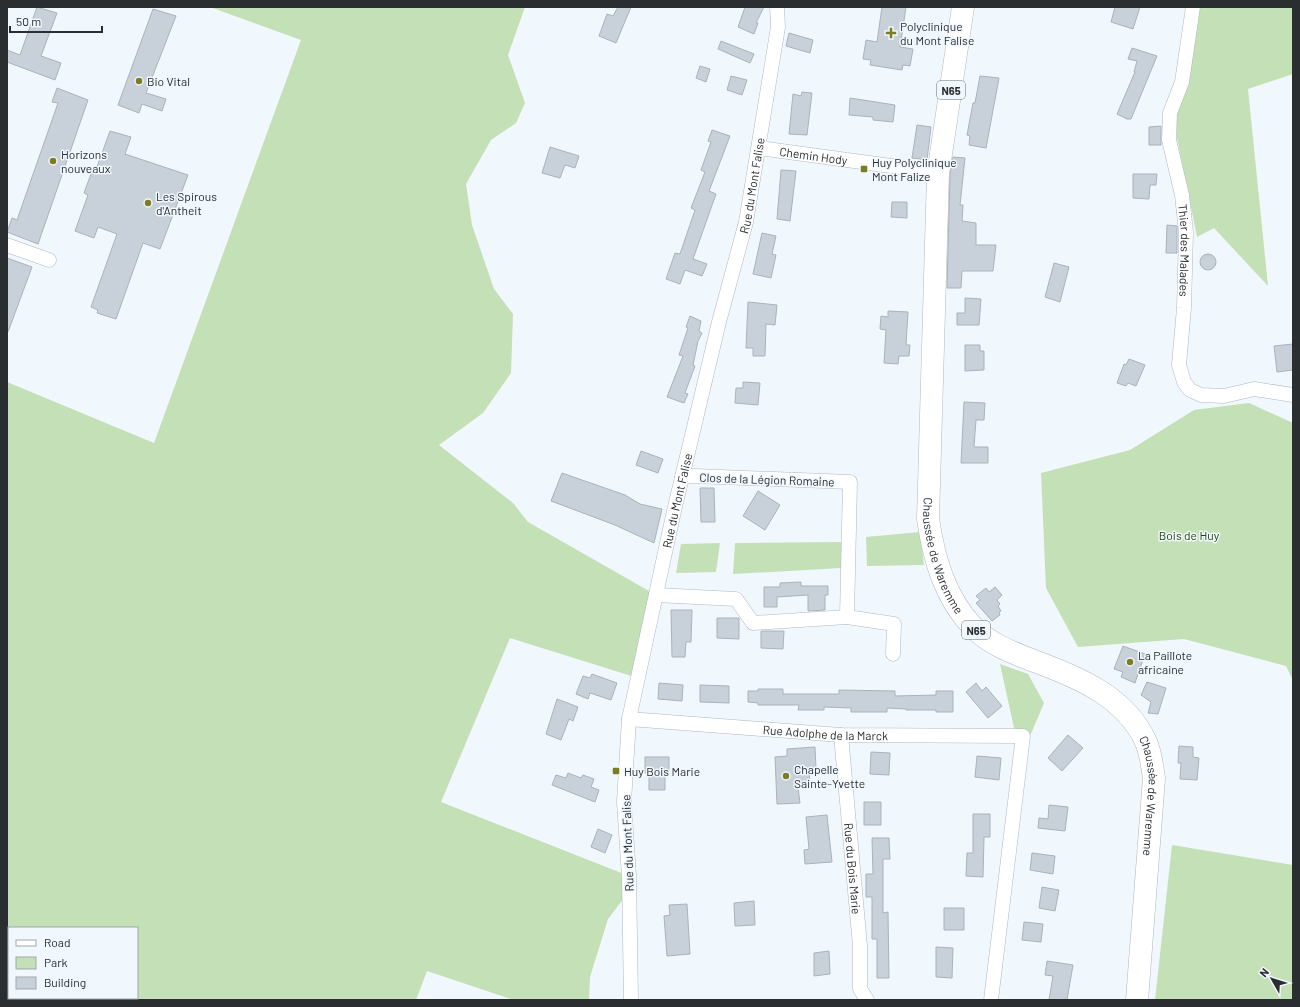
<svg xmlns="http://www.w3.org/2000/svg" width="1300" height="1007" font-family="Barlow,sans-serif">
<rect width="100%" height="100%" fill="#f0f7fd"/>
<path fill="#c3e0b7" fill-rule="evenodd" d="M 210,7 L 525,7 L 508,55 L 525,103 L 516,123 L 491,140 L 466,184 L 472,225 L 494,289 L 513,314 L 511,373 L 483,413 L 439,445 L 513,503 L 528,522 L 656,595 L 638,678 L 510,638 L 441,802 L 629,876 L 624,898 L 608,919 L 590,977 L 589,1000 L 514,1000 L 427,971 L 416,1000 L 7,1000 L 7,382 L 154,443 L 301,40 ZM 9,928 L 137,928 L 137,998 L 9,998 Z
M 1195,7 L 1293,7 L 1293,74 L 1248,89 L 1268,286 L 1214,228 L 1197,237 L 1174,123 L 1189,77 Z
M 1249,403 L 1293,423 L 1293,680 L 1286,666 L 1184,639 L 1078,647 L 1046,588 L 1041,473 L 1130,450 L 1194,410 Z
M 920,532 L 924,565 L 867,566 L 866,537 Z
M 841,542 L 841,568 L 733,574 L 735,543 Z
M 720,543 L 716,572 L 676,573 L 681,544 Z
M 1000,664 L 1028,674 L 1044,703 L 1030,736 L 1014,728 Z
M 1172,845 L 1293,865 L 1293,1000 L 1155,1000 Z"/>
<path fill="#c8d0d9" stroke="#aab2ba" d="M 37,7 L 57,13 L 41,56 L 61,63 L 55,80 L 7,62 L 7,50 L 20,55 Z
M 618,7 L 631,7 L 616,43 L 599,36 L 607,14 L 613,16 Z
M 745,7 L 764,7 L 756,23 L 758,23 L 754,34 L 738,27 Z
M 882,7 L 906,7 L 900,47 L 913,49 L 910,66 L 903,65 L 902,70 L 870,65 L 871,60 L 863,59 L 866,40 L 877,42 Z
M 1115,7 L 1140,7 L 1133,29 L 1111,22 Z
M 153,9 L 176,16 L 146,93 L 166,99 L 162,111 L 142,104 L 139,113 L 118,105 Z
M 789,33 L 813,40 L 810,53 L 786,46 Z
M 721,41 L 754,54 L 750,63 L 718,49 Z
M 1132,48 L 1157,56 L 1131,119 L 1127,119 L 1117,114 L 1135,72 L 1134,72 L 1137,61 L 1128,59 Z
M 700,66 L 710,69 L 706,82 L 696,78 Z
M 731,76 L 747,80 L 742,95 L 727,90 Z
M 980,76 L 999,78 L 986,148 L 969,145 L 970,136 L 967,135 L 973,103 L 975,103 Z
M 57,88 L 88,100 L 38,244 L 7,232 L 12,218 L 17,220 L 58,103 L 52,102 Z
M 802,92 L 812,93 L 807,135 L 789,134 L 793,94 L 801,96 Z
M 850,98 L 895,105 L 893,122 L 873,120 L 873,117 L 849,115 Z
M 917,125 L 931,127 L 927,160 L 912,158 Z
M 1161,126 L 1161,145 L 1149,145 L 1149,127 Z
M 712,130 L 730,136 L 709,191 L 716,194 L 693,259 L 707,264 L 702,276 L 685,270 L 680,284 L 666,279 L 675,253 L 680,254 L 695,210 L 691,208 L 705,172 L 701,170 L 711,142 L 708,141 Z
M 110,131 L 131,137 L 125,154 L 188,175 L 160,249 L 143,243 L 116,319 L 97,313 L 98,310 L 91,307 L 117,234 L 98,227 L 94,238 L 75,231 L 88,195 L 84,193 L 94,166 L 97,167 Z
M 550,147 L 579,156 L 575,168 L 565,165 L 560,178 L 542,173 Z
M 953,157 L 965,158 L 960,205 L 963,205 L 962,221 L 976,223 L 976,245 L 996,245 L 993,271 L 962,271 L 961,288 L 947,288 L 950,175 Z
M 781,170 L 796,171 L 790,221 L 777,219 Z
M 1133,174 L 1157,174 L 1156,185 L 1150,185 L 1149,199 L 1133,198 Z
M 892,202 L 907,202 L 907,218 L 891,217 Z
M 1167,225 L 1177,226 L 1177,253 L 1166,253 Z
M 762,233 L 776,236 L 772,254 L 776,255 L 771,278 L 753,274 Z
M1200 262a8 8 0 1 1 16 0a8 8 0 1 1-16 0Z
M 7,258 L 32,267 L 8,332 L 7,332 Z
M 1054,263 L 1069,267 L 1060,302 L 1045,297 Z
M 965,298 L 981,299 L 979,325 L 957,325 L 957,313 L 965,313 Z
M 748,302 L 777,305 L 775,325 L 766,324 L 765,356 L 753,356 L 753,348 L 746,348 Z
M 888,311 L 908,312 L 906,345 L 910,345 L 909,356 L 899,356 L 898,364 L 884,363 L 886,330 L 880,329 L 881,316 L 888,317 Z
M 690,316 L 701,321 L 699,331 L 702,333 L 698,341 L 693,365 L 695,366 L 685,393 L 688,394 L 684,403 L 667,397 L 683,356 L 679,355 L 688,328 L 686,327 Z
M 1293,344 L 1293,370 L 1277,372 L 1274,346 Z
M 965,345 L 980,345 L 980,351 L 984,351 L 984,370 L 965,371 Z
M 1129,359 L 1145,365 L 1136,386 L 1128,383 L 1126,386 L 1117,383 L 1124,364 L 1126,365 Z
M 743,382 L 760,383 L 758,405 L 735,403 L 736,388 L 743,388 Z
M 964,402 L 985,403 L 984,420 L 976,420 L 974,447 L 988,447 L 988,463 L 961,463 Z
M 641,451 L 663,459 L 658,473 L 636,465 Z
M 562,473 L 625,495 L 640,504 L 662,509 L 654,543 L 615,525 L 551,501 Z
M 700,488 L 714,488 L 715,522 L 701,522 Z
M 758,491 L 780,505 L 765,530 L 743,516 Z
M 801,582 L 801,586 L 828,586 L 828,595 L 825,595 L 825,610 L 808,611 L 808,595 L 777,597 L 777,607 L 764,607 L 764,587 L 780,587 L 780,583 Z
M 995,587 L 1002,595 L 997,600 L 1000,604 L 998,606 L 1001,611 L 999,612 L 1000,615 L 992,621 L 976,603 L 980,600 L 976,596 L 986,588 L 989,592 Z
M 671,610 L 692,610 L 691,642 L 686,642 L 685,657 L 672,657 Z
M 717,618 L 739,618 L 739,639 L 717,638 Z
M 761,631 L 784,631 L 783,649 L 761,648 Z
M 1123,646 L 1145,654 L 1135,683 L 1121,677 L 1123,672 L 1114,669 Z
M 592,674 L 617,683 L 611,700 L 590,693 L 588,699 L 576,694 L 583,676 L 590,678 Z
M 1147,682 L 1166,688 L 1158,714 L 1148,713 L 1151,702 L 1141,695 Z
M 659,683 L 683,685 L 682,701 L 658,699 Z
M 976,683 L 982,691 L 986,687 L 1002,706 L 988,718 L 966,692 Z
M 700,685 L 729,686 L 729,703 L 700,702 Z
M 758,689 L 783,689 L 783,694 L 839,694 L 839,690 L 895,691 L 895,696 L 936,695 L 936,691 L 953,691 L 953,712 L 936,712 L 936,710 L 906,710 L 906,709 L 887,708 L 887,712 L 851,712 L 851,708 L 824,707 L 824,710 L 798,710 L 799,705 L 758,705 L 758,703 L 748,702 L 748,691 L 758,691 Z
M 557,699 L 578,707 L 573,721 L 569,719 L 561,740 L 546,734 Z
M 1068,735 L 1083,748 L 1062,771 L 1048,758 Z
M 1179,746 L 1193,747 L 1193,757 L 1199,758 L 1197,780 L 1180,779 L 1181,763 L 1178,763 Z
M 815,747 L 816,768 L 809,769 L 810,786 L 798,787 L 800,803 L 777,804 L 775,757 L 787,756 L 787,749 Z
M 871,752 L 890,753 L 889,775 L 870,774 Z
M 977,756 L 1001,758 L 999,780 L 975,777 Z
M 645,757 L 669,757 L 669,773 L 665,773 L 665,790 L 649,790 L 649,773 L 645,773 Z
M 568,773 L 581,778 L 583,775 L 594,779 L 591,787 L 599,790 L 595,802 L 552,785 L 556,775 L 566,778 Z
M 864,802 L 881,802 L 881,825 L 864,825 Z
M 1049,805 L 1068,807 L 1065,831 L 1038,828 L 1039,818 L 1048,819 Z
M 973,814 L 990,814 L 990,837 L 984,837 L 983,877 L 966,876 L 967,853 L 973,853 Z
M 827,815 L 832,862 L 805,864 L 804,850 L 809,849 L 806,817 Z
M 598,829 L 612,835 L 605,853 L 591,847 Z
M 872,838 L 889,838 L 890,859 L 883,859 L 883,913 L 888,912 L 889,978 L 877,978 L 877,939 L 872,939 L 872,897 L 866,897 L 866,874 L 873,874 Z
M 1032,853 L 1055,856 L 1053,874 L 1030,870 Z
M 1042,887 L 1059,890 L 1055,911 L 1039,908 Z
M 754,901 L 755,925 L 735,926 L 734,903 Z
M 687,904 L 690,954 L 667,956 L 664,916 L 670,915 L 669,905 Z
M 944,908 L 964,908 L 964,930 L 944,930 Z
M 1024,922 L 1043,924 L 1041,942 L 1022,940 Z
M 936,947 L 953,948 L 952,978 L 936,977 Z
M 829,951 L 830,974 L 814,976 L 814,953 Z
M 1047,961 L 1073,965 L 1067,1000 L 1049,1000 L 1053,976 L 1045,975 Z"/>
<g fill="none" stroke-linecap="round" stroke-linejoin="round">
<defs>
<g id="minor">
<path id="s1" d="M 1193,7 L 1182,82 L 1170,113 L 1169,140 L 1182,195 L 1186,232 L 1184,308 L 1179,365 L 1184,382 L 1190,390 L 1201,395 L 1224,396 L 1254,389 L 1293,395"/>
<path id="s2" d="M 759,148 L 913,169 L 938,174"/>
<path d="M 7,245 L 49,260"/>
<path d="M 656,595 L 736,599 L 753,623 L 847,617 L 850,482 L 695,476 L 682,477"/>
<path d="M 847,617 L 894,624 L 893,654"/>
<path id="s3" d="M 629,719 L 841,735 L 1023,736 L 991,1000"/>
<path id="s4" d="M 841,735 L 860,946 L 860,989 L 867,1000"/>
<path id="s5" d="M 631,1000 L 629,876 L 624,802 L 629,719 L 674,511 L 719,322 L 746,222 L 778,27 L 777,7"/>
</g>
<g id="primary">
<path id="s6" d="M 963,7 L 938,174 L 928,519 C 934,559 945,598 973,627 C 991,645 1011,652 1034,661 C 1078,677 1126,697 1146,742 C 1151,753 1152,767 1154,778 L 1137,1000"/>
</g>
</defs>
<use href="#minor" stroke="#b0b8c0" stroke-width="15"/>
<use href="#primary" stroke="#b0b8c0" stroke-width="23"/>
<use href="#minor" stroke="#fff" stroke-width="14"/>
<use href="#primary" stroke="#fff" stroke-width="22"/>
</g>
<g fill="#7d7b23" stroke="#f0f7fd" stroke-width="1.5">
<path d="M889 27h4v4h4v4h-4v4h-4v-4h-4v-4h4z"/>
<circle cx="139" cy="81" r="4"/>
<circle cx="53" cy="161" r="4"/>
<rect x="860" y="165" width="8" height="8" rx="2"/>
<circle cx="148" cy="203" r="4"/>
<circle cx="1130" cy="662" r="4"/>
<rect x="612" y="767" width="8" height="8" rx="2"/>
<circle cx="786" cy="776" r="4"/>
</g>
<g text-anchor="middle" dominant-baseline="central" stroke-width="3" stroke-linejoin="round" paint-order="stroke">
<g fill="#f0f7fd" stroke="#656a6e" stroke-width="1">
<rect x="937" y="81" width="28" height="18" rx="3"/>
<rect x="962" y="621" width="28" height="18" rx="3"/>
</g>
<g font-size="11" font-weight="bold" fill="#2a2e31">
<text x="951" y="90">N65</text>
<text x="976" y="630">N65</text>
</g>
<g font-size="12" fill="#2a2e31" stroke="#f0f7fd" text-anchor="start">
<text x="900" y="26">Polyclinique<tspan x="900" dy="14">du Mont Falise</tspan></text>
<text x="147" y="81">Bio Vital</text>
<text x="61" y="154">Horizons<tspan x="61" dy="14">nouveaux</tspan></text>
<text x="872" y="162">Huy Polyclinique<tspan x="872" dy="14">Mont Falize</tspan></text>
<text x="156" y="196">Les Spirous<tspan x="156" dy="14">d'Antheit</tspan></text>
<text x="1138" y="655">La Paillote<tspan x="1138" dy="14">africaine</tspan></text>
<text x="794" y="769">Chapelle<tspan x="794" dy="14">Sainte-Yvette</tspan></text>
<text x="624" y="771">Huy Bois Marie</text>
</g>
<g font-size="12" fill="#2a2e31" stroke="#f0f7fd">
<text stroke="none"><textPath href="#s2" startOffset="55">Chemin Hody</textPath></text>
<text stroke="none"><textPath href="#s5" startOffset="829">Rue du Mont Falise</textPath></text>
<text stroke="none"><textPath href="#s1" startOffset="248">Thier des Malades</textPath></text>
<text transform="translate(767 479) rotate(2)">Clos de la Légion Romaine</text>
<text stroke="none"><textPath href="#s5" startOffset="505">Rue du Mont Falise</textPath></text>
<text stroke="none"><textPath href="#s6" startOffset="553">Chaussée de Waremme</textPath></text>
<text stroke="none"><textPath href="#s3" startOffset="197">Rue Adolphe de la Marck</textPath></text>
<text stroke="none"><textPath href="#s6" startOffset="900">Chaussée de Waremme</textPath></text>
<text transform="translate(627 843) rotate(-92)">Rue du Mont Falise</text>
<text stroke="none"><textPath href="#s4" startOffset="134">Rue du Bois Marie</textPath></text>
</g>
<g font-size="12" fill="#204607" stroke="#f0f7fd">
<text x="1189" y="535">Bois de Huy</text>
</g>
</g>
<rect width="1300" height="1007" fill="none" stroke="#2a2e31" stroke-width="16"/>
<rect x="8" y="927" width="130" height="72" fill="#f0f7fd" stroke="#a1a7ab"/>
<rect x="16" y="940" width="20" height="6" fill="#ffffff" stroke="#a1a7ab"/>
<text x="44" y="947" font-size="12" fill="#2a2e31">Road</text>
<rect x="16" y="957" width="20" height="12" fill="#c3e0b7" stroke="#a1a7ab"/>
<text x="44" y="967" font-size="12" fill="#2a2e31">Park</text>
<rect x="16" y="977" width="20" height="12" fill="#c8d0d9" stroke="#a1a7ab"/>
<text x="44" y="987" font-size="12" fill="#2a2e31">Building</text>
<g transform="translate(1272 979) rotate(309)" stroke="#f0f7fd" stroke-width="3" paint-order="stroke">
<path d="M0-3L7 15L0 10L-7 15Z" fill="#2a2e31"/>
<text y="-6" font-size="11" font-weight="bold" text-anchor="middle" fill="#2a2e31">N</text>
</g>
<path d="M10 26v6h92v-6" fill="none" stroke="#2a2e31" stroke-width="2"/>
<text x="16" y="26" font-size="12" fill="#2a2e31" stroke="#f0f7fd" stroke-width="3" paint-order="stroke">50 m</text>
</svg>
